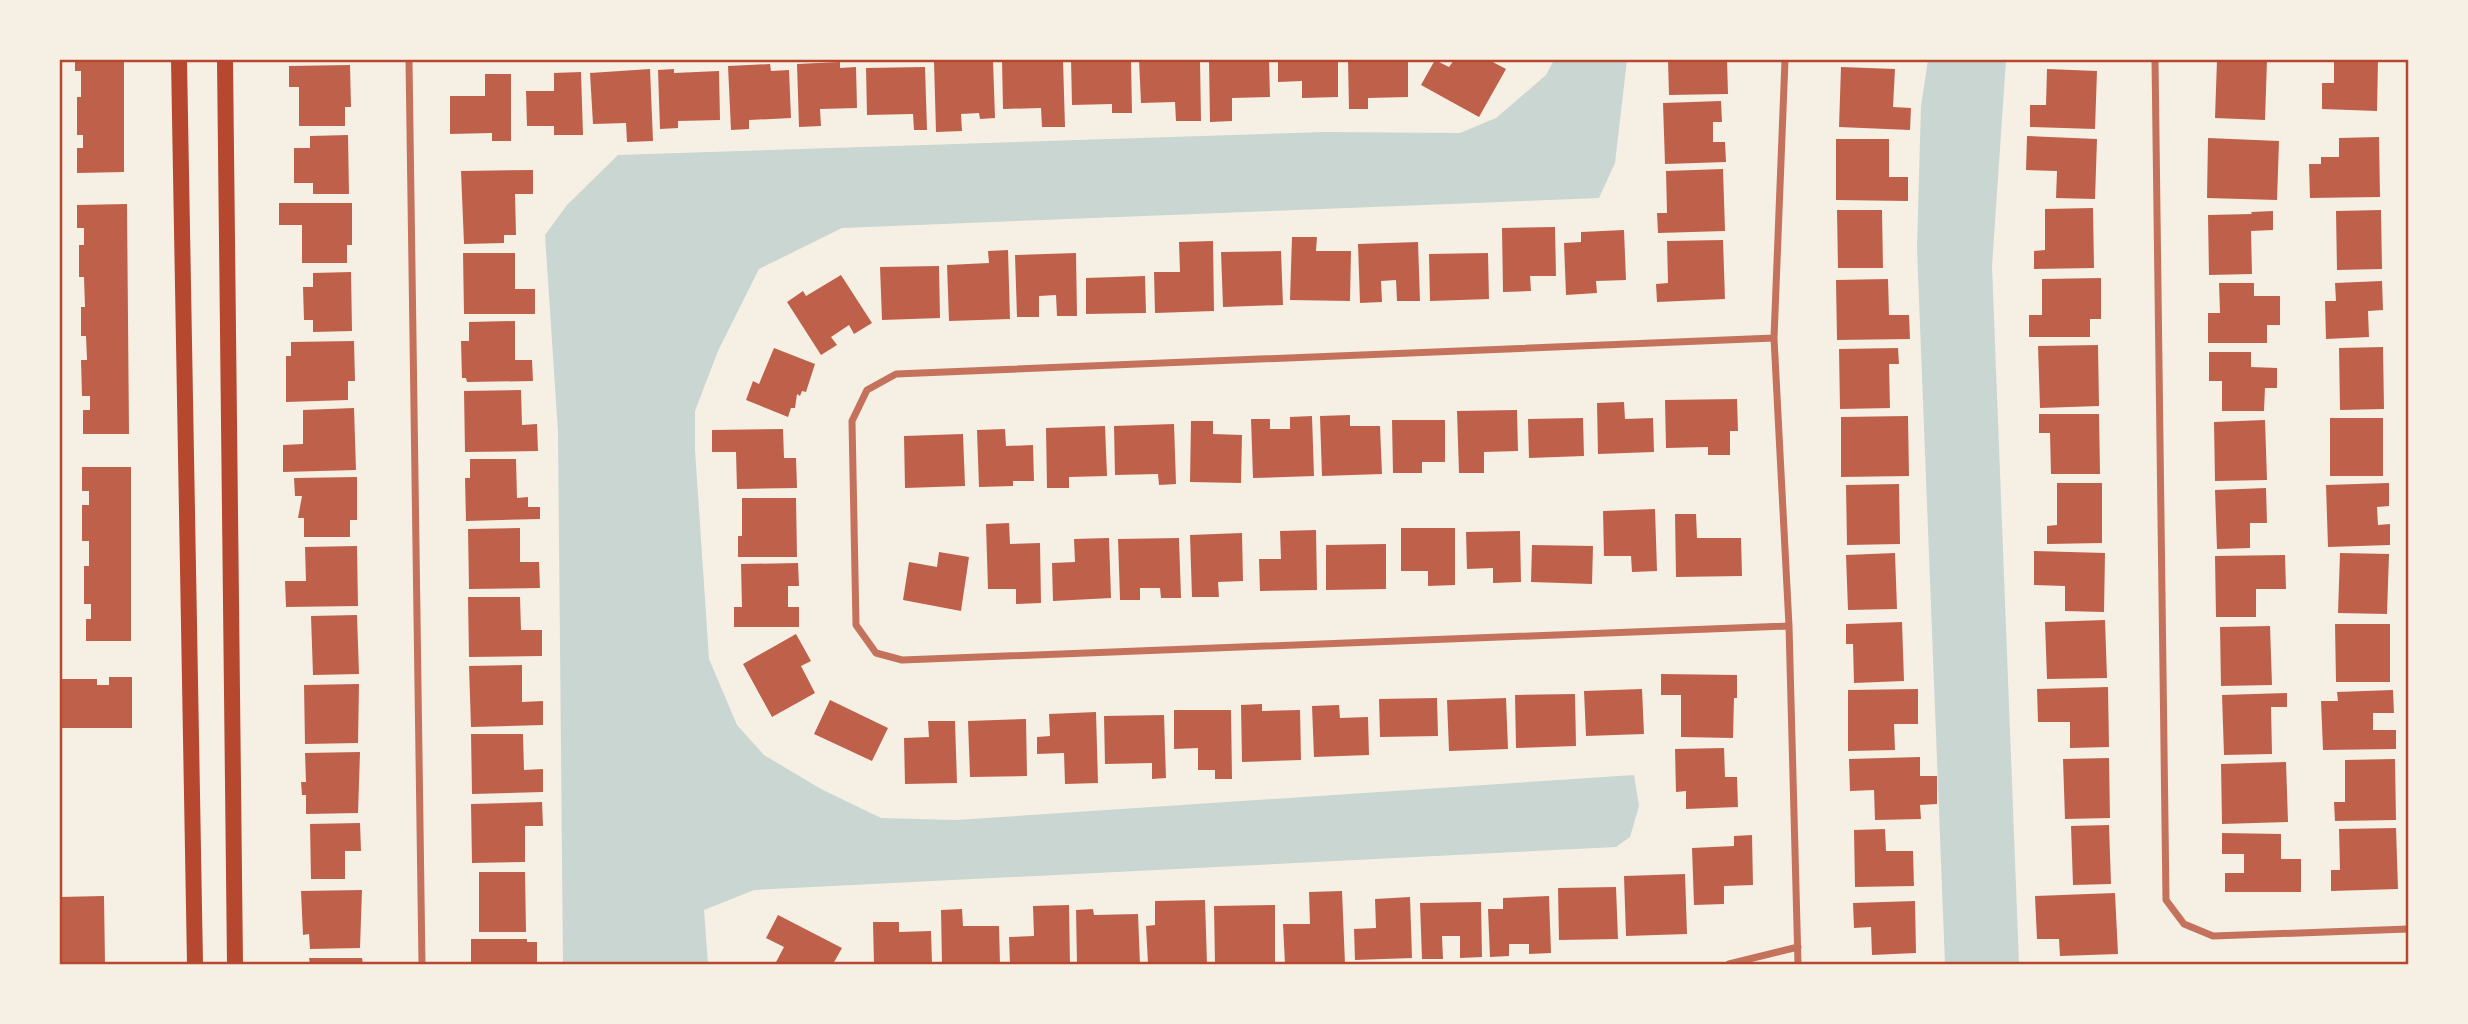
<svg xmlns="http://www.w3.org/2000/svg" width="2468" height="1024" font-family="'Noto Sans',sans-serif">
<rect width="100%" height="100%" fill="#f6efe4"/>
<path fill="#c9d6d2" d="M 1554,60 L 1627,60 L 1615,163 L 1599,198 L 842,228 L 759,269 L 718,351 L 695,411 L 695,450 L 709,659 L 737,725 L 764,755 L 821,789 L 881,818 L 956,820 L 1634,775 L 1639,806 L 1630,837 L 1616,847 L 754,890 L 704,910 L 708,964 L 563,964 L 558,432 L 545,235 L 567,205 L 618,155 L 1324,132 L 1460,133 L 1496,118 L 1546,75 Z
M 1928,60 L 2006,60 L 1992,266 L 2019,964 L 1945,964 L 1917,248 L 1921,106 Z"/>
<path fill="#bf614a" d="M 75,60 L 124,60 L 124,172 L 77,173 L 77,148 L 83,148 L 83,135 L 77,135 L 77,97 L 81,97 L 81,71 L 75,71 Z
M 993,60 L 995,118 L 980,119 L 979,113 L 961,114 L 962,131 L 936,132 L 934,62 Z
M 1002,60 L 1063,60 L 1065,127 L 1042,127 L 1041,108 L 1003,109 Z
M 1071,60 L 1131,60 L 1132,113 L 1112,113 L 1112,104 L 1072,105 Z
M 1139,60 L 1200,60 L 1201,121 L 1176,121 L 1175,102 L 1141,103 Z
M 1209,60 L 1269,60 L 1270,97 L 1232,98 L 1232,121 L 1210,122 Z
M 1278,60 L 1338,60 L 1338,97 L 1302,98 L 1302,81 L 1278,82 Z
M 1348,60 L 1408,60 L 1408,97 L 1368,98 L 1368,109 L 1349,109 Z
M 1435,60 L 1449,67 L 1454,60 L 1489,60 L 1506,69 L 1479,117 L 1421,85 Z
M 1668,60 L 1727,60 L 1728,94 L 1669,95 Z
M 2217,60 L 2267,60 L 2265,120 L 2215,118 Z
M 2334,60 L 2378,60 L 2377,111 L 2322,109 L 2322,83 L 2334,83 Z
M 840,62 L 840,68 L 856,67 L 857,108 L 820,109 L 821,126 L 799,127 L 797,64 Z
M 770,64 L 771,71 L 789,70 L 791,118 L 749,120 L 749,129 L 731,130 L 728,66 Z
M 350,65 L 351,107 L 345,107 L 345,126 L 299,126 L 299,87 L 289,87 L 289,66 Z
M 925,67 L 927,130 L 914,130 L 913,114 L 867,115 L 866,68 Z
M 1841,67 L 1895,69 L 1893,107 L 1911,108 L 1910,130 L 1839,127 Z
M 650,69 L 653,141 L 627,142 L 626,123 L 593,124 L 590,73 Z
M 674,69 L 674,73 L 719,71 L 720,120 L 678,121 L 678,128 L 660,129 L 658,70 Z
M 2047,69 L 2097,71 L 2095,129 L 2030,127 L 2030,105 L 2046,105 Z
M 581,72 L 583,135 L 554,135 L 554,126 L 527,126 L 526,91 L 554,91 L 554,73 Z
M 485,74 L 511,74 L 511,141 L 492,141 L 492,133 L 450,134 L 450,96 L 485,96 Z
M 1721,101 L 1722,122 L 1713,122 L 1713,142 L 1725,142 L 1726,162 L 1665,164 L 1663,103 Z
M 348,135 L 349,194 L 313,194 L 313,183 L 294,183 L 294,148 L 310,148 L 310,136 Z
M 2027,136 L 2097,139 L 2095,199 L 2056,198 L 2057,171 L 2026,170 Z
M 2379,137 L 2380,197 L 2310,198 L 2309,164 L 2321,164 L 2321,157 L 2339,157 L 2339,138 Z
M 2208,138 L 2279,141 L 2277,200 L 2207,198 Z
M 1836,139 L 1889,139 L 1889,177 L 1908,177 L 1908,201 L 1836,200 Z
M 1723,169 L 1725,231 L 1658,233 L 1657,213 L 1667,213 L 1666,171 Z
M 533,170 L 533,194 L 515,194 L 516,235 L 504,235 L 504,243 L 464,244 L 461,171 Z
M 279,203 L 352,203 L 352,245 L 347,245 L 347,263 L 302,263 L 302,225 L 279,225 Z
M 127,204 L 129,434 L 83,434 L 83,410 L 90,410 L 90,396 L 82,396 L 81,360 L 87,360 L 86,336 L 81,336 L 81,307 L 85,307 L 84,277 L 79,277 L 79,245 L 84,245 L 84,228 L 77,228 L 77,205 Z
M 2093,208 L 2094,268 L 2034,269 L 2034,251 L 2045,250 L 2045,209 Z
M 1837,210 L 1882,210 L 1883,268 L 1838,268 Z
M 2381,210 L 2382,269 L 2337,270 L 2336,211 Z
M 2273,211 L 2273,230 L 2251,231 L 2252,274 L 2209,275 L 2208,215 L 2252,214 L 2251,212 Z
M 1555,227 L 1556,276 L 1530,276 L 1531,291 L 1503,292 L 1502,228 Z
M 1624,230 L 1626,280 L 1596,281 L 1597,293 L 1566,295 L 1564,243 L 1581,242 L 1581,232 Z
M 1292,237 L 1317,237 L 1316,251 L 1351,251 L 1350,301 L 1290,300 Z
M 1723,240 L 1725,299 L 1657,302 L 1656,284 L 1668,283 L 1667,241 Z
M 1213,241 L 1214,311 L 1155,313 L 1154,272 L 1180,272 L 1179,242 Z
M 1418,242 L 1420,301 L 1397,301 L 1396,280 L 1381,281 L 1382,302 L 1360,303 L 1358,244 Z
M 1008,250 L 1010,319 L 949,321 L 947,265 L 989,263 L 988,251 Z
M 1281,251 L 1283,305 L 1223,307 L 1221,252 Z
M 463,253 L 515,253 L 515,289 L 535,289 L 535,314 L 464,314 Z
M 1076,253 L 1077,316 L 1057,316 L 1056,295 L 1039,296 L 1039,317 L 1017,317 L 1015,255 Z
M 1488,253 L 1489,299 L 1430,301 L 1429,254 Z
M 939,266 L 940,318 L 882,320 L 880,267 Z
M 351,272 L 352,331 L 313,332 L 313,320 L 304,320 L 303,287 L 313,287 L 313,273 Z
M 841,275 L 872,323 L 854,334 L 849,325 L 831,337 L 837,345 L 821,355 L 787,302 L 803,291 L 806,296 Z
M 1145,276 L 1146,313 L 1086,314 L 1086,278 Z
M 2101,278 L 2101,319 L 2090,319 L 2090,337 L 2029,337 L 2029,315 L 2042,315 L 2042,279 Z
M 1888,279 L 1889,315 L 1909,315 L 1910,339 L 1837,340 L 1836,280 Z
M 2382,281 L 2383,310 L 2368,311 L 2369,337 L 2326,339 L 2325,301 L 2336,301 L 2335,283 Z
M 2219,283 L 2254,283 L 2254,296 L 2280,296 L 2280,325 L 2267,325 L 2267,343 L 2208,343 L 2208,313 L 2220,313 Z
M 515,321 L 515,360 L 532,360 L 533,381 L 467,382 L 466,378 L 462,378 L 461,341 L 469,341 L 469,322 Z
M 354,341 L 355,381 L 348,381 L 348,400 L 286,402 L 286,356 L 291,356 L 291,342 Z
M 2098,345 L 2099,406 L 2040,408 L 2038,346 Z
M 2383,347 L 2384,409 L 2340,410 L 2339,348 Z
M 774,348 L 815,364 L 806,392 L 802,391 L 800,396 L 797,394 L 795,408 L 791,408 L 788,417 L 746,400 L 753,381 L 759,384 Z
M 1898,348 L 1899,364 L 1889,364 L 1890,408 L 1840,409 L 1839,349 Z
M 2209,352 L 2251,352 L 2251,367 L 2277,368 L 2277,388 L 2265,388 L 2264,411 L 2222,411 L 2222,381 L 2209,381 Z
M 521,390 L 522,425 L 537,424 L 538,451 L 465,452 L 464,391 Z
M 1737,399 L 1738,431 L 1730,431 L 1730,455 L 1708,455 L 1708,447 L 1666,448 L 1665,400 Z
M 1624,402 L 1625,419 L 1653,418 L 1654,452 L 1598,454 L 1597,403 Z
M 354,408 L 356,470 L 283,472 L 283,445 L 303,444 L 303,410 Z
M 1517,410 L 1518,451 L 1484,452 L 1484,473 L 1459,473 L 1457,411 Z
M 2039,414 L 2099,414 L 2100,474 L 2051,474 L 2050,433 L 2039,433 Z
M 1350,415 L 1350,426 L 1380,426 L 1382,474 L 1322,476 L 1320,416 Z
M 1312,416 L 1314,476 L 1253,478 L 1251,419 L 1270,419 L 1270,429 L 1290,429 L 1290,417 Z
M 1908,416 L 1909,476 L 1841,477 L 1841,417 Z
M 1583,418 L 1584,456 L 1529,458 L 1528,419 Z
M 2330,418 L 2383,418 L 2383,476 L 2330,476 Z
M 1392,420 L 1445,420 L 1445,462 L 1422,462 L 1422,473 L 1393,473 Z
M 2265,420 L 2267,480 L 2215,481 L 2214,422 Z
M 1191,421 L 1213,421 L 1213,434 L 1242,435 L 1241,483 L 1190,482 Z
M 1174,424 L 1176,484 L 1159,485 L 1158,474 L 1115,475 L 1114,426 Z
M 1105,426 L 1107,476 L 1069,477 L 1069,488 L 1047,488 L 1046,428 Z
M 783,429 L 784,458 L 796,458 L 797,488 L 737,489 L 736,452 L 712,452 L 712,430 Z
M 1005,429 L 1006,446 L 1033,445 L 1034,481 L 1013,481 L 1013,486 L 979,487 L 977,430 Z
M 963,434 L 965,486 L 905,488 L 904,436 Z
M 470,459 L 516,459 L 517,498 L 528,497 L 528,507 L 540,507 L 540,519 L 466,521 L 465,478 L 470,478 Z
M 82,467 L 131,467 L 131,641 L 86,641 L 86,619 L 91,619 L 91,604 L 84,604 L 84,566 L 89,566 L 89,541 L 82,541 L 82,505 L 89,505 L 89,491 L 82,491 Z
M 357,477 L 357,520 L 350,520 L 350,537 L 304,537 L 304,518 L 298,518 L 302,496 L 295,496 L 294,478 Z
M 2057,483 L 2102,483 L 2102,543 L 2047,544 L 2047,526 L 2057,525 Z
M 2389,483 L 2389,506 L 2377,507 L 2378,525 L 2390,524 L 2390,545 L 2328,547 L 2326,485 Z
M 1899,484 L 1900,544 L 1847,545 L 1846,485 Z
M 2266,488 L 2267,523 L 2250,523 L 2250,548 L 2217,549 L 2215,490 Z
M 742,498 L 796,498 L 797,557 L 738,557 L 738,536 L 742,536 Z
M 1655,509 L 1657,571 L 1632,572 L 1631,556 L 1604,556 L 1603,511 Z
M 1675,514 L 1696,514 L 1697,538 L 1741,538 L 1742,576 L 1676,577 Z
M 1009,523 L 1010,544 L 1040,543 L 1041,603 L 1016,604 L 1016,589 L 988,589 L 986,524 Z
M 520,528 L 520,562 L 539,562 L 540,588 L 469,589 L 468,529 Z
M 1401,528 L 1455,528 L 1455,585 L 1428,586 L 1428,571 L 1401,571 Z
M 1316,530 L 1317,590 L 1260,591 L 1259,559 L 1281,559 L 1280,531 Z
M 1520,531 L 1521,582 L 1493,583 L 1493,568 L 1467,569 L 1466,532 Z
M 1242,533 L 1243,581 L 1218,582 L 1219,597 L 1192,597 L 1190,535 Z
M 1109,538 L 1111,598 L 1053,601 L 1052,563 L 1075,562 L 1074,539 Z
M 1179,538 L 1181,598 L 1161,598 L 1160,588 L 1140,588 L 1140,600 L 1120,600 L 1118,539 Z
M 1386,544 L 1386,589 L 1326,590 L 1326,545 Z
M 1532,545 L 1593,546 L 1592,584 L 1531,582 Z
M 357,546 L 358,606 L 286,607 L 285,581 L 306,581 L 305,547 Z
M 2034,551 L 2105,553 L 2104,612 L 2065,611 L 2065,586 L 2034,585 Z
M 939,552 L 969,557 L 961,611 L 903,600 L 909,562 L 937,567 Z
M 1895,553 L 1897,609 L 1848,610 L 1846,555 Z
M 2340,553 L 2389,554 L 2387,614 L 2338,613 Z
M 2285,555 L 2286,589 L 2256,589 L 2256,617 L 2216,617 L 2215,556 Z
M 798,563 L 799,586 L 788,586 L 788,607 L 799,607 L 799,627 L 734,627 L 734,607 L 742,607 L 741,564 Z
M 468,597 L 520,597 L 521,630 L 542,630 L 542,656 L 469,657 Z
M 357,615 L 359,674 L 313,675 L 311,616 Z
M 2105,620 L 2107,678 L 2047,679 L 2045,622 Z
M 1902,622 L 1904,681 L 1854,683 L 1853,644 L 1846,644 L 1846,624 Z
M 2335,624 L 2390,624 L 2390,682 L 2336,682 Z
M 2270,626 L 2272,685 L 2221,686 L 2220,627 Z
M 796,634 L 811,661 L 801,666 L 815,693 L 772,717 L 743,664 Z
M 522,665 L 522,702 L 543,701 L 543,725 L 471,727 L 469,666 Z
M 1661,674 L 1737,675 L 1737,698 L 1734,698 L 1733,738 L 1681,737 L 1681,695 L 1661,695 Z
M 109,677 L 132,677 L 132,728 L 60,728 L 60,679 L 97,679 L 97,685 L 109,685 Z
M 359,684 L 358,743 L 305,744 L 304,685 Z
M 2108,687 L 2109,747 L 2070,748 L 2070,722 L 2038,722 L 2037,689 Z
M 1642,689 L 1644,734 L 1586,736 L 1584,691 Z
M 1918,689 L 1918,724 L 1894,724 L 1895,750 L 1848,751 L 1848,690 Z
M 2393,690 L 2394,713 L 2373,713 L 2373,730 L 2396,730 L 2396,749 L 2323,750 L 2321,701 L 2338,701 L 2337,692 Z
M 2287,693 L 2287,707 L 2271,707 L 2272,754 L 2224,755 L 2222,695 Z
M 1575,694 L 1576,746 L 1516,748 L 1515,695 Z
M 1437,698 L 1438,736 L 1380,737 L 1379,699 Z
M 1506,698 L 1508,749 L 1449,751 L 1447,700 Z
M 830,700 L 888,728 L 872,761 L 814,734 Z
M 1262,704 L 1262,711 L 1300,710 L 1301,760 L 1242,762 L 1241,705 Z
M 1339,705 L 1340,718 L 1368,717 L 1369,755 L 1314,757 L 1312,706 Z
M 1174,710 L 1231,710 L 1232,779 L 1215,779 L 1215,770 L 1198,770 L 1198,748 L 1174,749 Z
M 1096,712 L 1098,783 L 1065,784 L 1064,753 L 1037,754 L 1037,737 L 1050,736 L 1049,714 Z
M 1164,715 L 1166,778 L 1152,779 L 1152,763 L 1105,764 L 1104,716 Z
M 1026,719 L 1027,776 L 970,777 L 968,721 Z
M 928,721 L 955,721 L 957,783 L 905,784 L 904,738 L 929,737 Z
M 471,734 L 523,734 L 524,770 L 543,769 L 543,792 L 472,794 Z
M 1724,748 L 1725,777 L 1737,777 L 1738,807 L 1686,809 L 1686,791 L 1676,792 L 1675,749 Z
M 360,752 L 358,813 L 306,814 L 306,795 L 302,795 L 301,782 L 306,782 L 305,753 Z
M 1920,757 L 1920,776 L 1937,776 L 1937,804 L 1920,805 L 1921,819 L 1875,820 L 1874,790 L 1850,791 L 1849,759 Z
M 2109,758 L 2110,818 L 2065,819 L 2063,759 Z
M 2395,759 L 2396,820 L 2335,821 L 2334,802 L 2345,802 L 2345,760 Z
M 2286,762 L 2288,822 L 2222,824 L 2221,764 Z
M 542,802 L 543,826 L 525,826 L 525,862 L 472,863 L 471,804 Z
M 360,823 L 361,851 L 345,851 L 345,879 L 311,879 L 310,824 Z
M 2109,825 L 2111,884 L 2073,885 L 2071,826 Z
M 2396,828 L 2398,889 L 2331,891 L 2331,870 L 2340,870 L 2339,829 Z
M 1885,829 L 1886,851 L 1913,851 L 1914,886 L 1855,887 L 1854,830 Z
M 2222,833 L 2281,834 L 2281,859 L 2301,859 L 2301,892 L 2225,892 L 2225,873 L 2244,873 L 2244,854 L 2222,854 Z
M 1752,835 L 1753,885 L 1724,886 L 1724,904 L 1694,905 L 1692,848 L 1734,846 L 1734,836 Z
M 479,872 L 525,872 L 526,932 L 479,932 Z
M 1685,874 L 1687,934 L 1626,936 L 1624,876 Z
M 1616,887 L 1618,939 L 1559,940 L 1558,888 Z
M 362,890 L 360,948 L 310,949 L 309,934 L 303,935 L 301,891 Z
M 1342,891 L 1345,964 L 1285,964 L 1283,924 L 1310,924 L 1309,892 Z
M 2115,893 L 2118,954 L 2060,956 L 2059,939 L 2037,939 L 2035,896 Z
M 104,896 L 105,964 L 61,964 L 60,897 Z
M 1549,896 L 1551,953 L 1529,954 L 1529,944 L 1509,944 L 1509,956 L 1490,957 L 1488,909 L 1503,909 L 1503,898 Z
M 1410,897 L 1412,958 L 1355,960 L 1354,929 L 1376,928 L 1375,899 Z
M 1205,900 L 1207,964 L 1148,964 L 1146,926 L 1155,925 L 1155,901 Z
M 1915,901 L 1916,953 L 1872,955 L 1871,927 L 1854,928 L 1853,903 Z
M 1481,902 L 1482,957 L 1460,958 L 1460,936 L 1442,936 L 1443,959 L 1422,959 L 1420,903 Z
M 1069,905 L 1070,964 L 1010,964 L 1009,937 L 1034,936 L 1033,906 Z
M 1275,905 L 1275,962 L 1215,964 L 1214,906 Z
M 962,909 L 963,926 L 999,926 L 1000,964 L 942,964 L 941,910 Z
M 1093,909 L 1094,915 L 1138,914 L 1140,964 L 1118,964 L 1118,962 L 1077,964 L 1076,910 Z
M 778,915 L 842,948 L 833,964 L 775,964 L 784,947 L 766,938 Z
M 873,922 L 899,922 L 899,932 L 931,931 L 932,964 L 874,964 Z
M 471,939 L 527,939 L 527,942 L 537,942 L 537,964 L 471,964 Z
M 309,958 L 362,958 L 363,964 L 310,964 Z"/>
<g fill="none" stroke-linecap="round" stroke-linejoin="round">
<path stroke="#c5725c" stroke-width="7" d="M 409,60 L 422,964
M 1785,60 L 1774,338 L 1789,626 L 1798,964
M 2155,60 L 2166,900 L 2184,924 L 2213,936 L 2408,929
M 1774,338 L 896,374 L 867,390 L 852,421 L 856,625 L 876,653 L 902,660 L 1789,626
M 1729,964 L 1798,947"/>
<path stroke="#b5482f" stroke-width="16" d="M 179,60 L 195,964
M 225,60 L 235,964"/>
</g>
<rect width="2468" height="1024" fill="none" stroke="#f6efe4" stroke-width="122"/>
<rect x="61" y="61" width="2346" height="902" fill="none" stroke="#b5482f" stroke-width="2.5"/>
</svg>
